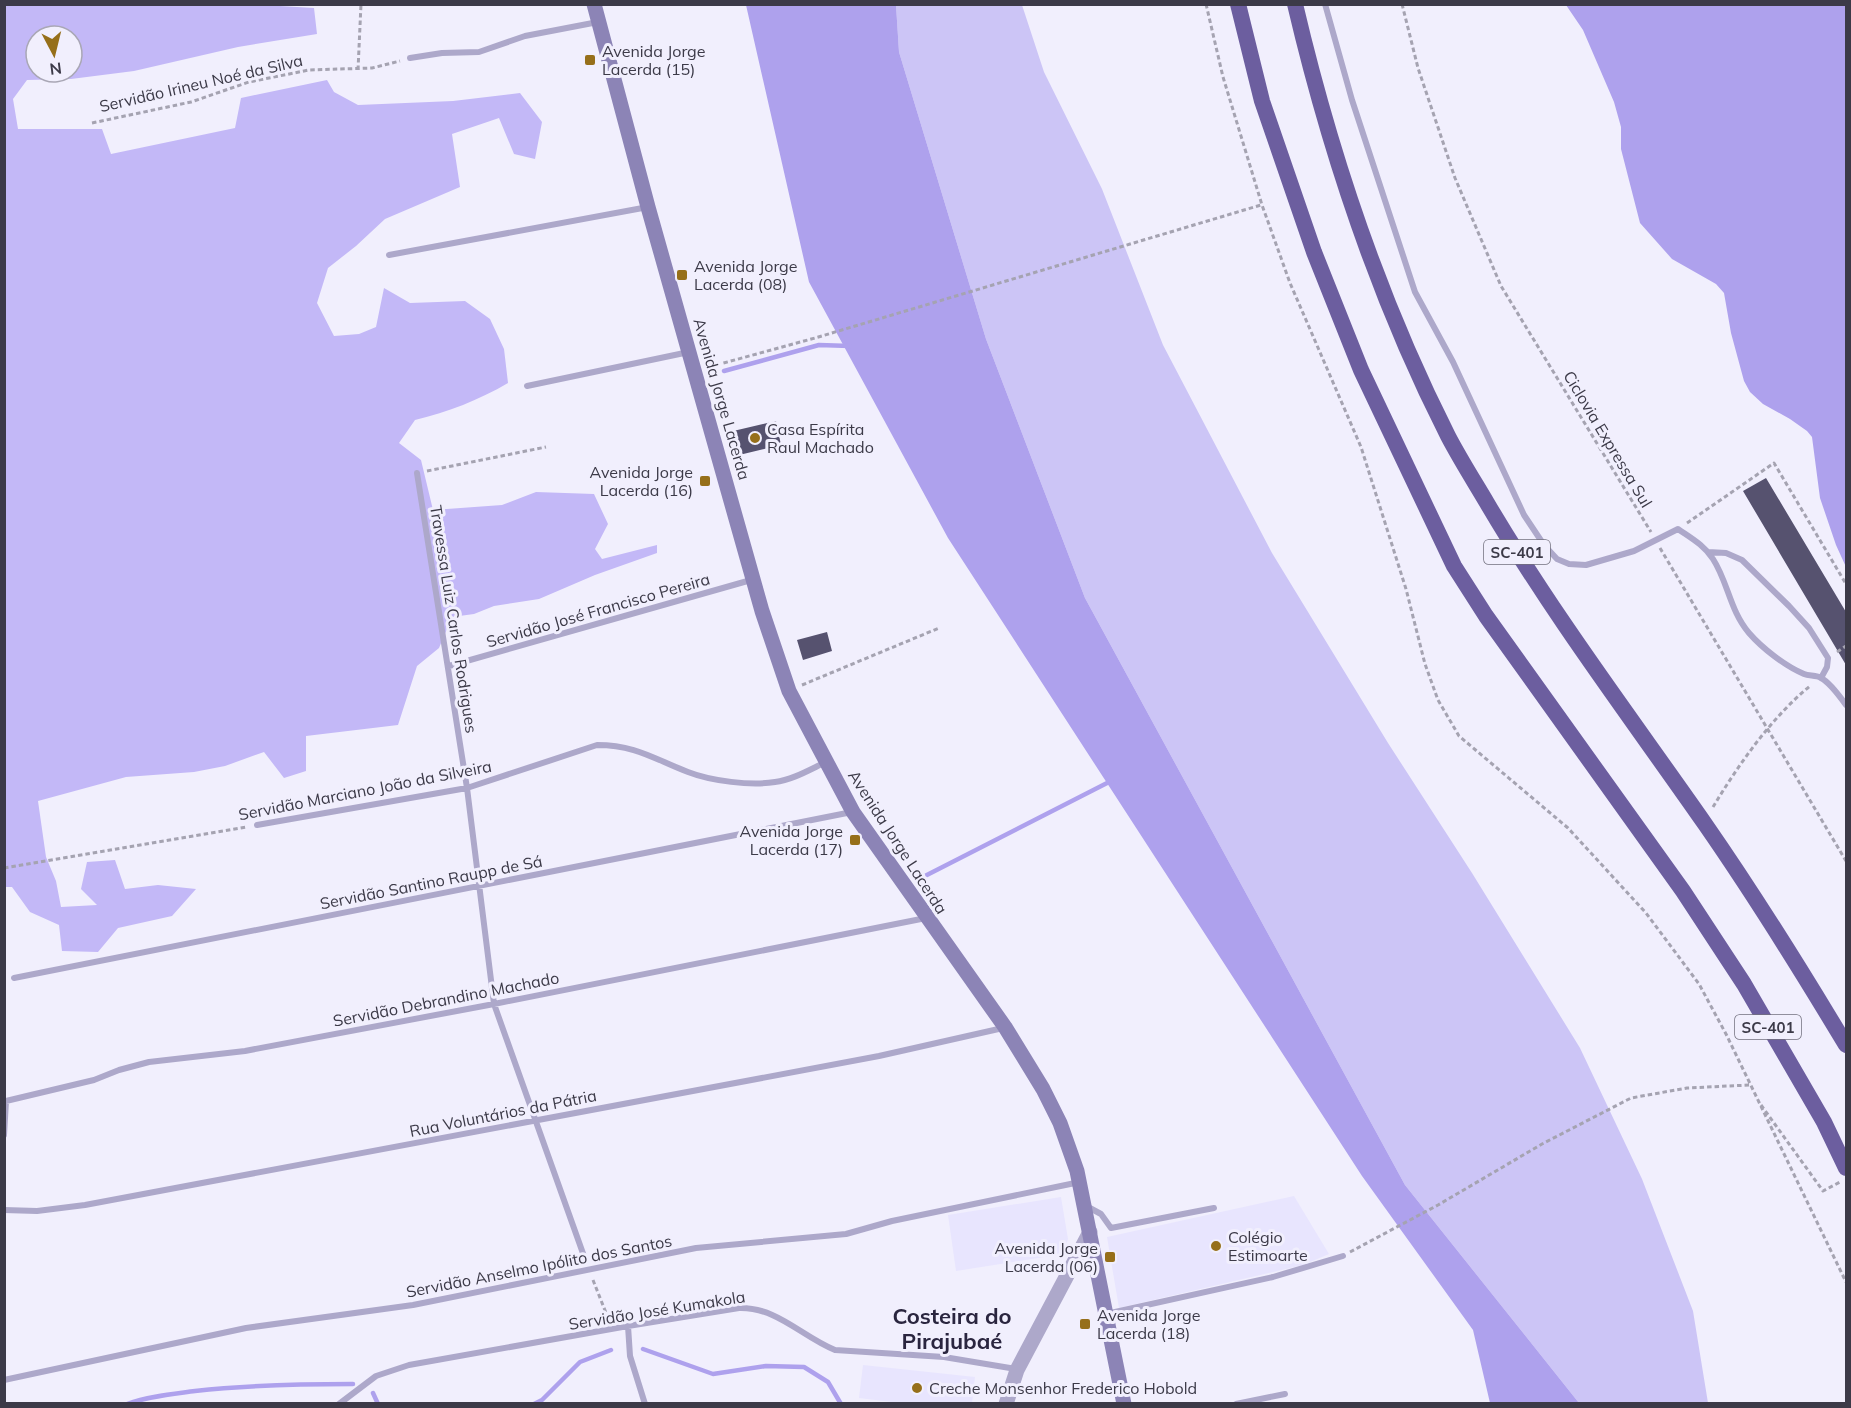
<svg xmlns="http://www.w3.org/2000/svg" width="1851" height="1408" font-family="Mulish,sans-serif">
<rect width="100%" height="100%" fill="#f1effd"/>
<path fill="#e8e5fe" d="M 1294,1196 L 1329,1254 L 1303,1265 L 1119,1308 L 1107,1237 Z
M 1061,1197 L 1068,1239 L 1063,1254 L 956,1271 L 948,1215 Z
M 863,1365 L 975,1377 L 972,1403 L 908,1404 L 859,1398 Z"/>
<path fill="#ccc5f6" d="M 896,5 L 1022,5 L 1044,72 L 1102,189 L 1163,345 L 1272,553 L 1388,743 L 1472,873 L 1580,1048 L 1642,1179 L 1693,1311 L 1708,1403 L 1579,1403 L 1405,1185 L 1085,598 L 986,339 L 899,52 Z"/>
<path fill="#c3b8f7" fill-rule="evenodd" d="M 278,4 L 280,6 L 314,8 L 317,34 L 238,47 L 134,71 L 71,79 L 27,80 L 13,99 L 18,129 L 102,129 L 111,154 L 235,128 L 241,98 L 327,80 L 334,92 L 358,105 L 453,101 L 520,93 L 542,122 L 535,159 L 514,154 L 499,118 L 452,134 L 460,187 L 385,219 L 356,246 L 328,268 L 317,303 L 334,336 L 359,334 L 376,327 L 384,288 L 410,303 L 465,301 L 490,319 L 504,349 L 508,383 C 479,400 448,412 415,420 L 399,443 L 421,460 L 433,510 L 502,505 L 536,492 L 594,494 L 608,524 L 595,549 L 602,559 L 657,545 L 657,553 L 595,575 L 539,599 L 494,606 L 474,614 L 452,617 L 439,648 L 417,666 L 398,725 L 306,736 L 306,771 L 284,778 L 264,752 L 225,766 L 194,772 L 126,777 L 38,801 L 46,857 L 56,881 L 61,907 L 97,905 L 81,889 L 87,862 L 115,860 L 125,889 L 158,885 L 196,889 L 172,916 L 118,928 L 98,952 L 62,951 L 59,925 L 30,912 L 12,887 L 5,887 L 4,5 ZM 36,36 L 72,36 L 72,72 L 36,72 Z"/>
<path fill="#aea1ed" d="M 746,5 L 896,5 L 899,52 L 986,339 L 1085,598 L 1405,1185 L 1579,1403 L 1490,1403 L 1473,1330 L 1362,1176 L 948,538 L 809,282 Z
M 1566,5 L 1846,5 L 1846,567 L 1836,545 L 1820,498 L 1812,437 L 1807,431 L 1790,419 L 1763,404 L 1750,392 L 1744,381 L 1731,333 L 1724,293 L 1716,284 L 1672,259 L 1640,223 L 1621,149 L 1621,127 L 1614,102 L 1583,30 Z"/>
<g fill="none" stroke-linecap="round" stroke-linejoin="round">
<path stroke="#aea1ed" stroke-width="4.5" d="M 724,371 L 819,345 L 850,346
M 921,878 L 1111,781
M 643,1349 L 713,1374 L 766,1366 L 804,1367 L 828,1382 L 841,1404
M 373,1393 L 378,1404
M 127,1404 C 149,1396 173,1394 195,1391 C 248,1385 300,1384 353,1384
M 534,1404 L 542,1400 L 580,1362 L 611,1350"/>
</g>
<path fill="#56526f" d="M 776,421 L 781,445 L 735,456 L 729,432 Z
M 1766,478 L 1846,612 L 1846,665 L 1743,491 Z
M 827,632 L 832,651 L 803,660 L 797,640 Z"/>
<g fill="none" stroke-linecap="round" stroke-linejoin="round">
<path stroke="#a5a3b1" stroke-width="3" stroke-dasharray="4.5 3" stroke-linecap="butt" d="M 1206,4 L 1223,77 L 1262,205 L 1290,283 L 1361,447 L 1406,589 L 1425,664 L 1438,700 L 1459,736 L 1568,828 L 1646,913 L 1699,984 L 1726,1034 L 1846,1282
M 1402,4 L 1418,68 L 1455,178 L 1501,286 L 1651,532
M 358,70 L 361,4
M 92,123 L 191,102 L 249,82 L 309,70 L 372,68 L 400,61
M 709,367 L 815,338 L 1261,205
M 427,471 L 546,447
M 1687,523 L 1774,463 L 1846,584
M 1660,548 L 1846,861
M 1837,652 L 1846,646
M 802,685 L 939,628
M 1713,807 C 1739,764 1771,718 1810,686
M 4,868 L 247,827
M 1761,1105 L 1823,1191 L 1840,1182
M 1350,1252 L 1438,1205 L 1542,1144 L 1631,1098 L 1687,1088 L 1750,1085
M 593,1280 L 608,1318"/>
<path stroke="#ada8ca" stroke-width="6" d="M 1325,4 L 1352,100 L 1415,292 L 1453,362 L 1524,515 L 1544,545 L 1557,559 L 1569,564 L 1586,565 L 1634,551 L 1678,529 C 1691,538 1704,545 1713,559 C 1728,582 1730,611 1749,633 C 1762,648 1785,666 1804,674 C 1809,676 1817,675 1821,678 C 1829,682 1841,698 1846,705
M 410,58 L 442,53 L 479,52 L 525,36 L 598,22
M 389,255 L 648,207
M 527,386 L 689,352
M 417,473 L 467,788 L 494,1004 L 585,1259
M 1708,552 L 1726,553 L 1742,560 L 1789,606 L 1809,628 L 1828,658 L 1827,667 L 1821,678
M 449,666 L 751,580
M 257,825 L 467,788 L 597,745 C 636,745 654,759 688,772 C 711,781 751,786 775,782 C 792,780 809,770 826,762
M 14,978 L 852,812
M 4,1135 L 6,1101 L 94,1080 L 119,1070 L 149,1062 L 245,1051 L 494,1004 L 926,918
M 1088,1207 L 1101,1214 L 1111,1228 L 1214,1208
M 4,1210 L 37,1211 L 85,1205 L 879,1056 L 1003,1028
M 1106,1314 L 1273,1277 L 1343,1256
M 628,1326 L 630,1356 L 645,1404
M 4,1380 L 246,1328 L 413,1305 L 696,1248 L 846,1234 L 892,1221 L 1080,1182
M 339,1404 L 376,1376 L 409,1365 L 628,1326 L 739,1308 C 777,1307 801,1336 835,1350 L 944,1357 L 1016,1369
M 1236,1404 L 1285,1394"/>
<path stroke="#ada8ca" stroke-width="15" d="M 1006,1404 L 1017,1370 L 1090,1232"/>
<path stroke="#8c84b6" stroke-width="15" d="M 594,4 L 648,207 L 762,611 L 789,691 L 853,812 L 1005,1027 L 1043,1089 L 1060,1123 L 1077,1171 L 1124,1404"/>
<path stroke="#6c5e9f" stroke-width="16" d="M 1238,4 L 1262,101 L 1314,252 L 1361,370 L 1454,566 L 1486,616 L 1683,891 L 1744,984 L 1824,1122 L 1846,1168
M 1295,4 C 1330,153 1379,300 1448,436 C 1460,459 1474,481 1487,503 C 1553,615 1631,718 1705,824 C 1755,896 1801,970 1846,1045"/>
</g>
<g fill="#966f1a" stroke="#f1effd" stroke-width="2">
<rect x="584" y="54" width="12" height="12" rx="3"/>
<rect x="676" y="269" width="12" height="12" rx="3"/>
<circle cx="755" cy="438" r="6"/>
<rect x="699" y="475" width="12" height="12" rx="3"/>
<rect x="849" y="834" width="12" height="12" rx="3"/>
<circle cx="1216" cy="1246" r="6"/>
<rect x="1104" y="1251" width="12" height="12" rx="3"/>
<rect x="1079" y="1318" width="12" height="12" rx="3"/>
<circle cx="917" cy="1388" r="6"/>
</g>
<g text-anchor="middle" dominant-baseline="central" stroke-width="6" stroke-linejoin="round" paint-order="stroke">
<g fill="#f1effd" stroke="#72707e" stroke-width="1.5">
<rect x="1484" y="540" width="66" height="24" rx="4.5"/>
<rect x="1735" y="1015" width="66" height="24" rx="4.5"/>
</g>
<g font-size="15" font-weight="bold" fill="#3c3a48">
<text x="1517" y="552">SC-401</text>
<text x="1768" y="1027">SC-401</text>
</g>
<g font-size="16" fill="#3c3a48" stroke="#f1effd" text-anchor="start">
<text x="602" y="51">Avenida Jorge<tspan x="602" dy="18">Lacerda (15)</tspan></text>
<text x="694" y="266">Avenida Jorge<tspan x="694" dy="18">Lacerda (08)</tspan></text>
<text x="767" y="429">Casa Espírita<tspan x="767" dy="18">Raul Machado</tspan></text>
<text x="693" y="472" text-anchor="end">Avenida Jorge<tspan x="693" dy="18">Lacerda (16)</tspan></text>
<text x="843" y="831" text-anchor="end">Avenida Jorge<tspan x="843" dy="18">Lacerda (17)</tspan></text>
<text x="1228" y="1237">Colégio<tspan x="1228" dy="18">Estimoarte</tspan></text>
<text x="1098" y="1248" text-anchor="end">Avenida Jorge<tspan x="1098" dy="18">Lacerda (06)</tspan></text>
<text x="1097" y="1315">Avenida Jorge<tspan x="1097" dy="18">Lacerda (18)</tspan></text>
<text x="929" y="1388">Creche Monsenhor Frederico Hobold</text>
</g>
<g font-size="16" fill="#3c3a48" stroke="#f1effd">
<text transform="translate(201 83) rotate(-13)">Servidão Irineu Noé da Silva</text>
<text transform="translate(722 399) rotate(74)">Avenida Jorge Lacerda</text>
<text transform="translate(1608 439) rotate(59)">Ciclovia Expressa Sul</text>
<text transform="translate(598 610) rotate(-16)">Servidão José Francisco Pereira</text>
<text transform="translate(454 619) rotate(81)">Travessa Luiz Carlos Rodrigues</text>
<text transform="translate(365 790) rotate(-11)">Servidão Marciano João da Silveira</text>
<text transform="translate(898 842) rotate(57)">Avenida Jorge Lacerda</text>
<text transform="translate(431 882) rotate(-11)">Servidão Santino Raupp de Sá</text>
<text transform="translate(446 999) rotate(-11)">Servidão Debrandino Machado</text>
<text transform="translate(503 1113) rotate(-11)">Rua Voluntários da Pátria</text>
<text transform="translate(539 1266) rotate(-11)">Servidão Anselmo Ipólito dos Santos</text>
<text transform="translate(657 1310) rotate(-9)">Servidão José Kumakola</text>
</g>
<g font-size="22" font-weight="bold" fill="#2a253f" stroke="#f1effd">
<text x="952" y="1316">Costeira do<tspan x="952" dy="25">Pirajubaé</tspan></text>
</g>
</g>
<rect width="1851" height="1408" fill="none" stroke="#3c3a48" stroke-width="12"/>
<g transform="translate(54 54) rotate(173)"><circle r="28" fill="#f1effd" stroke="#a9a7b5" stroke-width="1.5"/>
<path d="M0-4.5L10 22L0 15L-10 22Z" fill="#966f1a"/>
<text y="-9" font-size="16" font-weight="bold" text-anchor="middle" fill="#3c3a48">N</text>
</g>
</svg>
